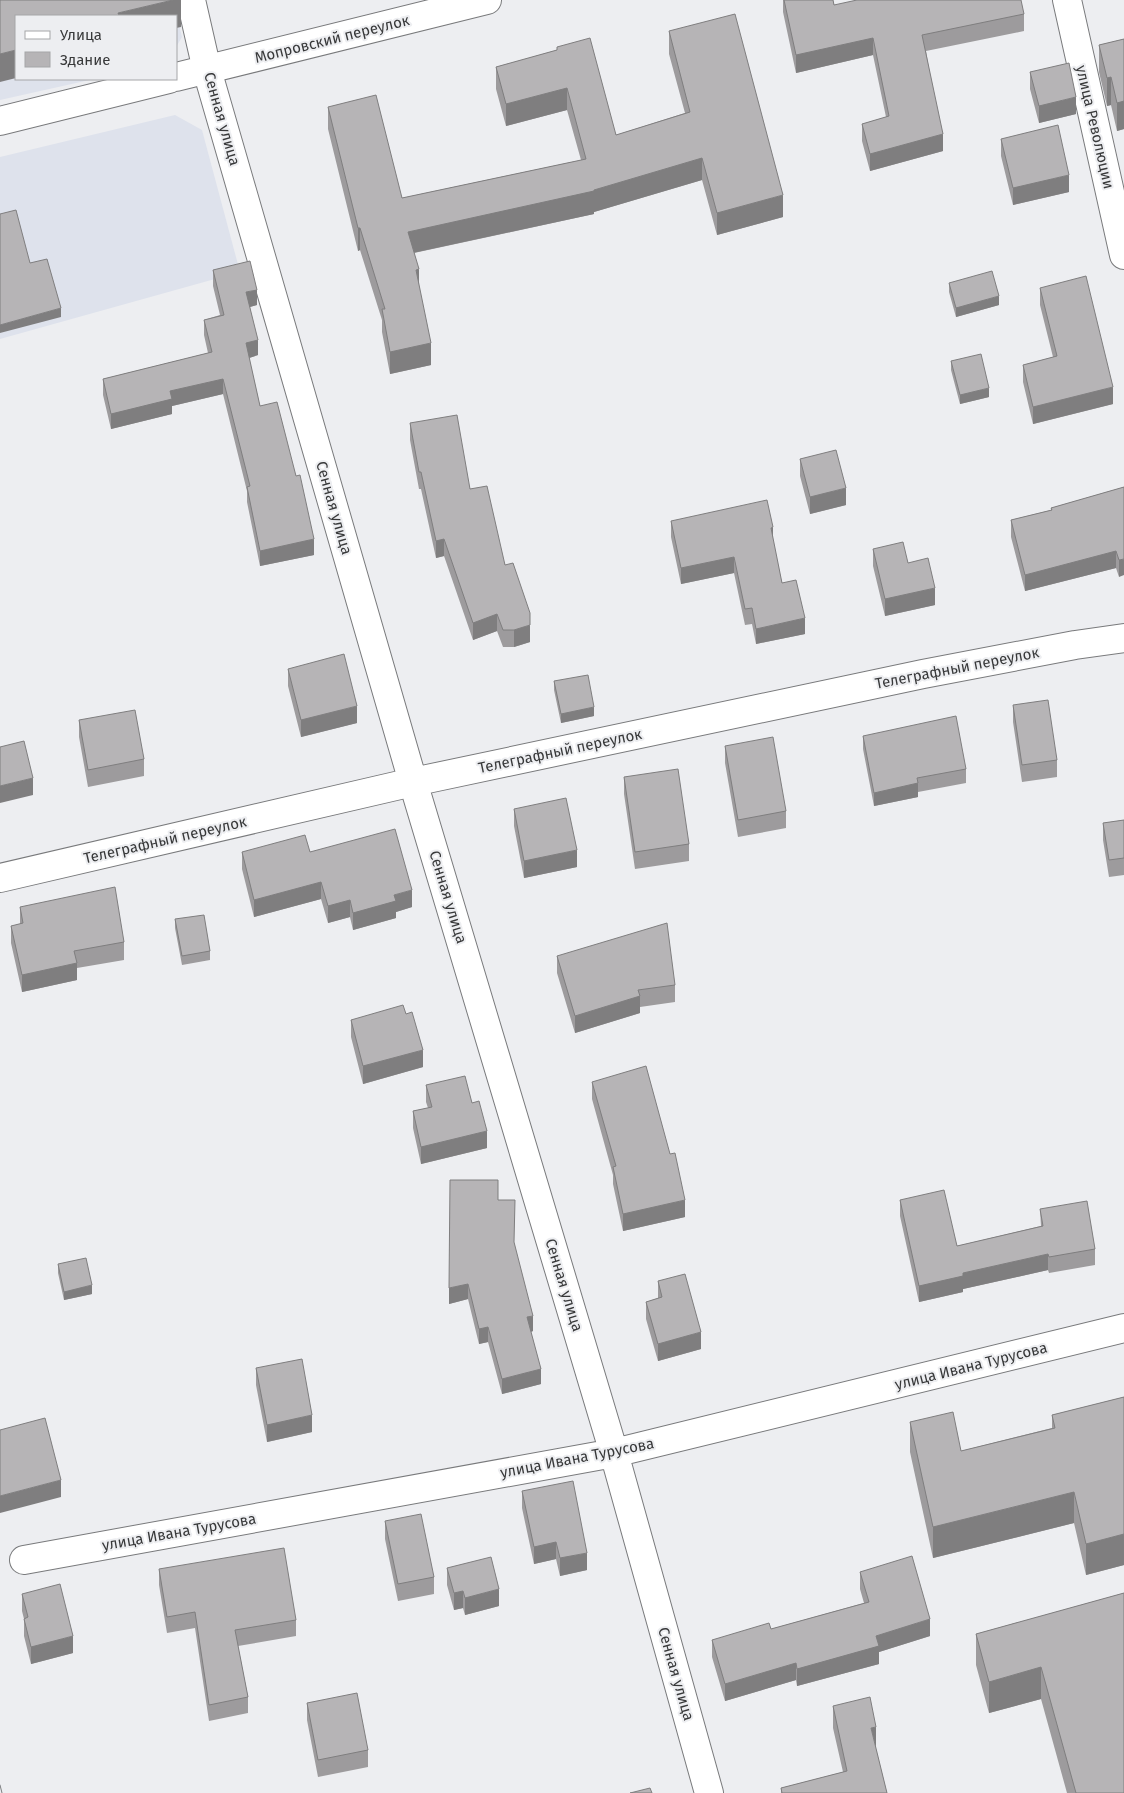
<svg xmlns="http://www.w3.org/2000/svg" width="1124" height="1793" font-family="'Fira Sans',sans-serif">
<rect width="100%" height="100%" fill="#edeef1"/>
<path fill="#dee2ec" d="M 0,0 L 173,0 L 182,37 L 176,47 L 176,16 L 16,16 L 16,79 L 94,79 L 0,100 Z
M 175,115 L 202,130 L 240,272 L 0,339 L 0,157 Z"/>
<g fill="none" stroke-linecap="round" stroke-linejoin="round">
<defs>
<path id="street" d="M 1067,0 L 1124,255
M 207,70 L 413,782 L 614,1453 L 709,1793
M 0,878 L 413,782 L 923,674 L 1075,645 L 1124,638
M 24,1560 L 614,1453 L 1124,1328"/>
<path id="secondary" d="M 191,0 L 207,70
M 176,77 L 487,0
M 0,121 L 169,79"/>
</defs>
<use href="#street" stroke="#797a7c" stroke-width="30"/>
<use href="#secondary" stroke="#797a7c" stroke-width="30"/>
<use href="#street" stroke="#fff" stroke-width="28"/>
<use href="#secondary" stroke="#fff" stroke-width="28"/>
<path stroke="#7d7e80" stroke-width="1" d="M 0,1785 L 2,1793"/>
</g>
<path fill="#9d9b9d" d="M 783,0 L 833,0 L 834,5 L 1024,14 L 1024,31 L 926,51 L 943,151 L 870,171 L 862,141 L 862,124 L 886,117 L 873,55 L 796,73 L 783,12 Z
M 669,31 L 783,217 L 717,235 L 702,180 L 594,212 L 594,214 L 414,253 L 431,365 L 390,374 L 382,332 L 382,320 L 360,250 L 358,251 L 328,129 L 328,107 L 402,198 L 581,160 L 567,110 L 506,126 L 496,89 L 496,67 L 557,50 L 557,47 L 616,135 L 685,113 L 669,54 Z
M 1124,39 L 1124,129 L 1117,131 L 1111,105 L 1107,106 L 1099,72 L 1099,45 Z
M 1030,72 L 1076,114 L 1039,123 L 1030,89 Z
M 1001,139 L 1069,192 L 1013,205 L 1001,156 Z
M 213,270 L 257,305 L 250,307 L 258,355 L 249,358 L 260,406 L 314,555 L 260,566 L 247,502 L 247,491 L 223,394 L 172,406 L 172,414 L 111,429 L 103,395 L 103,379 L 208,353 L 204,335 L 204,320 L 220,315 L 213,286 Z
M 949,283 L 999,305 L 956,317 L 949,292 Z
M 1040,288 L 1113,404 L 1033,424 L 1023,382 L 1023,365 L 1053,357 L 1040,305 Z
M 951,361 L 989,397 L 960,404 L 951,370 Z
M 410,423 L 470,489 L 505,565 L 530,642 L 514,647 L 503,647 L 497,631 L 473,640 L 444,556 L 436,558 L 421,489 L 419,489 L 410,440 Z
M 800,459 L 846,505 L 810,514 L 800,476 Z
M 1124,487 L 1119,577 L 1116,568 L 1025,591 L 1011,537 L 1011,520 L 1051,510 L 1051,508 Z
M 671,521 L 773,541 L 782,583 L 805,634 L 756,644 L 752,624 L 745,625 L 734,573 L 681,584 L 671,537 Z
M 873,549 L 908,563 L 935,605 L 885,616 L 873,566 Z
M 288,669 L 357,723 L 301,737 L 288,686 Z
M 554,681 L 594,716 L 561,723 L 554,690 Z
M 1013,705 L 1057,760 L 1057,777 L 1022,782 L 1013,722 Z
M 79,720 L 144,759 L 144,776 L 88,787 L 79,737 Z
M 863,736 L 966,769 L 966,783 L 918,792 L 918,797 L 874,806 L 863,749 Z
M 725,746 L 786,811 L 786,828 L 738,837 L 725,763 Z
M 624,777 L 689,844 L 689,861 L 635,869 L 624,794 Z
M 514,809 L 577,867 L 524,878 L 514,826 Z
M 1124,820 L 1124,875 L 1109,877 L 1103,840 L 1103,823 Z
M 242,852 L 310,852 L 412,907 L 396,912 L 396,918 L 353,930 L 350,917 L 328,923 L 321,899 L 254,917 L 242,869 Z
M 20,907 L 124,942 L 124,960 L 77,968 L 77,980 L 22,992 L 11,943 L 11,926 L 20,924 Z
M 175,919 L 210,951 L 210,960 L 182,965 L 175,928 Z
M 557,956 L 675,985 L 675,1002 L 640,1007 L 640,1013 L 575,1033 L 557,973 Z
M 406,1014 L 423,1067 L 363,1084 L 351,1037 L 351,1020 Z
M 592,1082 L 685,1217 L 623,1231 L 613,1184 L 613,1175 L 592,1099 Z
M 426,1085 L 472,1103 L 487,1148 L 421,1164 L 413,1128 L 413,1111 L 428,1108 L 426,1102 Z
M 498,1200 L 514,1243 L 533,1331 L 531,1332 L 541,1384 L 502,1394 L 488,1342 L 479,1344 L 468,1299 L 449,1304 Z
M 900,1200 L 957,1246 L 1041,1226 L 1040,1209 L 1095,1249 L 1095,1265 L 1049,1273 L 1048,1270 L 963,1289 L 963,1292 L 919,1302 L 900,1216 Z
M 58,1264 L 92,1294 L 64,1300 L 58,1273 Z
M 658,1281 L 701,1349 L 658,1361 L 646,1319 L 646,1302 L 658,1298 Z
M 256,1368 L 312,1432 L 267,1442 L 256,1385 Z
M 1124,1397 L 1124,1565 L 1086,1575 L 1074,1523 L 933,1558 L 910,1452 L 910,1422 L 961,1451 L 1052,1428 L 1052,1415 Z
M 522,1491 L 587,1570 L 560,1576 L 556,1559 L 534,1564 L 522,1508 Z
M 385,1521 L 434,1577 L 434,1594 L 398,1601 L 385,1539 Z
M 447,1568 L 499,1606 L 465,1615 L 463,1608 L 454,1610 L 447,1585 Z
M 159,1569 L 296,1620 L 296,1636 L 238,1646 L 248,1697 L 248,1713 L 209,1721 L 195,1628 L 167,1633 L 159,1585 Z
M 860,1572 L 930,1636 L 879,1652 L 879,1664 L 797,1686 L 796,1680 L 725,1701 L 712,1657 L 712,1640 L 771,1629 L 864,1603 L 860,1589 Z
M 1124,1593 L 1124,1793 L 1067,1793 L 1041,1699 L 989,1713 L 976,1665 L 976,1634 Z
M 22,1594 L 73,1653 L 31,1664 L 24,1636 L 24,1619 L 22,1611 Z
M 307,1703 L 368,1750 L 368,1767 L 318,1777 L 307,1720 Z
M 833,1706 L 876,1749 L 887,1793 L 781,1793 L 781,1788 L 843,1772 L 833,1728 Z"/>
<path fill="#7f7e7f" d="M 173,0 L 181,0 L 181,27 L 176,28 L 176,16 L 118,16 L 118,13 Z
M 873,38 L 873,55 L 796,73 L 796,55 Z
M 16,50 L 16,78 L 0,82 L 0,54 Z
M 1111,77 L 1111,105 L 1107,106 L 1107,78 Z
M 567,88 L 567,110 L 506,126 L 506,104 Z
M 1076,97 L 1076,114 L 1039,123 L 1039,106 Z
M 1124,101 L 1124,129 L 1117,131 L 1117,103 Z
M 943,134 L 943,151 L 870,171 L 870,154 Z
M 702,158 L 702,180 L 594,212 L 594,214 L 408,254 L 408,232 L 594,190 Z
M 1069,175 L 1069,192 L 1013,205 L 1013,188 Z
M 783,195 L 783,217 L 717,235 L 717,213 Z
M 358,228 L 360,228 L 360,250 L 358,251 Z
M 419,269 L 419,292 L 416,270 Z
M 257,290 L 257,305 L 246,308 L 246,292 Z
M 999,296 L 999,305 L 956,317 L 956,308 Z
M 61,308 L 61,317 L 0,333 L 0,325 Z
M 258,340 L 258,355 L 246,359 L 246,343 Z
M 431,343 L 431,365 L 390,374 L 390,352 Z
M 223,379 L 223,394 L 172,406 L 172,414 L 111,429 L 111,414 L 170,391 Z
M 1113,387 L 1113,404 L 1033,424 L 1033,407 Z
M 989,388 L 989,397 L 960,404 L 960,395 Z
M 846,488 L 846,505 L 810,514 L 810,497 Z
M 773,527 L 773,543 L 771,528 Z
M 314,539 L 314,555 L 260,566 L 260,551 Z
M 444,539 L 444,556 L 436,558 L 436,541 Z
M 1116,551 L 1116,568 L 1025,591 L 1025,575 Z
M 734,557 L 734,573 L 681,584 L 681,568 Z
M 1124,559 L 1124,575 L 1119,577 L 1119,560 Z
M 935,588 L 935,605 L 885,616 L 885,599 Z
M 497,614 L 497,631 L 473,640 L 473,623 Z
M 805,618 L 805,634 L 756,644 L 756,629 Z
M 530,625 L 530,642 L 514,647 L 514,630 Z
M 357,706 L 357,723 L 301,737 L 301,720 Z
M 594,707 L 594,716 L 561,723 L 561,714 Z
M 33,778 L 33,795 L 0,803 L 0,786 Z
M 918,783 L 918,797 L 874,806 L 874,793 Z
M 577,850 L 577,867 L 524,878 L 524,861 Z
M 321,882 L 321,899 L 254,917 L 254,900 Z
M 412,890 L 412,907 L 396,912 L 396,918 L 353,930 L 353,913 L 394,895 Z
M 350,900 L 350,917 L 328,923 L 328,906 Z
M 77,963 L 77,980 L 22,992 L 22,975 Z
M 640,996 L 640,1013 L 575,1033 L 575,1016 Z
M 423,1050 L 423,1067 L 363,1084 L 363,1066 Z
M 487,1131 L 487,1148 L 421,1164 L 421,1147 Z
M 685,1200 L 685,1217 L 623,1231 L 623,1214 Z
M 1048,1254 L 1048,1270 L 963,1289 L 963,1292 L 919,1302 L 919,1286 L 963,1273 Z
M 468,1284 L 468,1299 L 449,1304 L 449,1288 Z
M 92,1285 L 92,1294 L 64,1300 L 64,1292 Z
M 533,1316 L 533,1331 L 527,1333 L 527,1317 Z
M 488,1327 L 488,1342 L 479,1344 L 479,1329 Z
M 701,1332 L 701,1349 L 658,1361 L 658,1344 Z
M 541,1369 L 541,1384 L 502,1394 L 502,1379 Z
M 312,1415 L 312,1432 L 267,1442 L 267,1425 Z
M 61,1480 L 61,1497 L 0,1513 L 0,1496 Z
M 1074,1492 L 1074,1523 L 933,1558 L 933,1527 Z
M 1124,1534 L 1124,1565 L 1086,1575 L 1086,1544 Z
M 556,1542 L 556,1559 L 534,1564 L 534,1547 Z
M 587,1553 L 587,1570 L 560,1576 L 560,1558 Z
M 499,1589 L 499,1606 L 465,1615 L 465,1598 Z
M 463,1591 L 463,1608 L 454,1610 L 454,1593 Z
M 930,1619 L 930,1636 L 879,1652 L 879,1664 L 797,1686 L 797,1669 L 876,1636 Z
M 73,1636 L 73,1653 L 31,1664 L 31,1647 Z
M 796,1663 L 796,1680 L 725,1701 L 725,1684 Z
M 1041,1667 L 1041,1699 L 989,1713 L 989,1682 Z
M 876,1727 L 876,1749 L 871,1728 Z"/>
<path fill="#b6b4b6" stroke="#7f7e7f" d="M 0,0 L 173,0 L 118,13 L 119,16 L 16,16 L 16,50 L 0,54 Z
M 784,0 L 833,0 L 834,5 L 857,0 L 1021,0 L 1024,14 L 922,35 L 943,134 L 870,154 L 862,124 L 889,116 L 873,38 L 796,55 Z
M 735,14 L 783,195 L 717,213 L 702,158 L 594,190 L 594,191 L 408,232 L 419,269 L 416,270 L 431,343 L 390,352 L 382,309 L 385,309 L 360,228 L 358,228 L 328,107 L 376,95 L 402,198 L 586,159 L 567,88 L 506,104 L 496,67 L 557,50 L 557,47 L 590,38 L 616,135 L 690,112 L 669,31 Z
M 1124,39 L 1124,101 L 1117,103 L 1111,77 L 1107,78 L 1099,45 Z
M 1069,63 L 1076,97 L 1039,106 L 1030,72 Z
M 1058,125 L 1069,175 L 1013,188 L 1001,139 Z
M 16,210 L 30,263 L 47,259 L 61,308 L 0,325 L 0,214 Z
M 250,261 L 257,290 L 246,292 L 258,340 L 246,343 L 260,406 L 277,402 L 296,476 L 300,475 L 314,539 L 260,551 L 247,487 L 250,486 L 223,379 L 170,391 L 172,399 L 111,414 L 103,379 L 212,352 L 204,320 L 224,315 L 213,270 Z
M 992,271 L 999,296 L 956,308 L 949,283 Z
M 1086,276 L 1113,387 L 1033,407 L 1023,365 L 1057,356 L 1040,288 Z
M 981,354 L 989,388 L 960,395 L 951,361 Z
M 457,415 L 470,489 L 487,486 L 505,565 L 513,563 L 530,613 L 530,625 L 514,630 L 503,630 L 497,614 L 473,623 L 444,539 L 436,541 L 421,472 L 419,472 L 410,423 Z
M 836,450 L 846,488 L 810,497 L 800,459 Z
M 1124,487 L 1124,559 L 1119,560 L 1116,551 L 1025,575 L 1011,520 L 1052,510 L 1051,508 Z
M 767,500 L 773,527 L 771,528 L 782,583 L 796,580 L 805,618 L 756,629 L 752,608 L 745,609 L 734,557 L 681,568 L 671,521 Z
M 903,542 L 908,563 L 928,558 L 935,588 L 885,599 L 873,549 Z
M 344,654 L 357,706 L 301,720 L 288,669 Z
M 588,675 L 594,707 L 561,714 L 554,681 Z
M 1048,700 L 1057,760 L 1022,765 L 1013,705 Z
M 135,710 L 144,759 L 88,770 L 79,720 Z
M 956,716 L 966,769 L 917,778 L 918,783 L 874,793 L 863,736 Z
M 773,737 L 786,811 L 738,820 L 725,746 Z
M 24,741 L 33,778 L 0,786 L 0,747 Z
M 678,769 L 689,844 L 635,852 L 624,777 Z
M 566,798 L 577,850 L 524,861 L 514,809 Z
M 1124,820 L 1124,858 L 1109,860 L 1103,823 Z
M 395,829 L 412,890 L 394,895 L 396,901 L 353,913 L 350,900 L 328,906 L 321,882 L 254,900 L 242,852 L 305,835 L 310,852 Z
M 115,887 L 124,942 L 74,951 L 77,963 L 22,975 L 11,926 L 23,923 L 20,907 Z
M 204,915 L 210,951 L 182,956 L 175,919 Z
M 667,923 L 675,985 L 638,990 L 640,996 L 575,1016 L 557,956 Z
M 403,1005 L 406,1014 L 412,1012 L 423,1050 L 363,1066 L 351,1020 Z
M 646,1066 L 670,1154 L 675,1153 L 685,1200 L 623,1214 L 613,1167 L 616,1166 L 592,1082 Z
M 465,1076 L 472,1103 L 479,1101 L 487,1131 L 421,1147 L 413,1111 L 432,1107 L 426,1085 Z
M 450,1180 L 498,1180 L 498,1200 L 515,1200 L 514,1242 L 533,1316 L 527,1317 L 541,1369 L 502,1379 L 488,1327 L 479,1329 L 468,1284 L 449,1288 Z
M 944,1190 L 957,1246 L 1043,1226 L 1040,1209 L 1087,1201 L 1095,1249 L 1049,1257 L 1048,1254 L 963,1273 L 963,1276 L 919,1286 L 900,1200 Z
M 86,1258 L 92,1285 L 64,1292 L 58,1264 Z
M 685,1274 L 701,1332 L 658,1344 L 646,1302 L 662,1297 L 658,1281 Z
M 302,1359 L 312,1415 L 267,1425 L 256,1368 Z
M 1124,1397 L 1124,1534 L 1086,1544 L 1074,1492 L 933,1527 L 910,1422 L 953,1412 L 961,1451 L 1055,1428 L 1052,1415 Z
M 45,1418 L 61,1480 L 0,1496 L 0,1430 Z
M 573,1481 L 587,1553 L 560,1558 L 556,1542 L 534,1547 L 522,1491 Z
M 421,1514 L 434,1577 L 398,1584 L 385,1521 Z
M 284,1548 L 296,1620 L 235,1630 L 248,1697 L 209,1705 L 195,1612 L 167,1617 L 159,1569 Z
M 912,1556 L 930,1619 L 876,1636 L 879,1646 L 797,1669 L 796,1663 L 725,1684 L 712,1640 L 769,1623 L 771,1629 L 869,1602 L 860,1572 Z
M 491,1557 L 499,1589 L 465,1598 L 463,1591 L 454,1593 L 447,1568 Z
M 60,1584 L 73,1636 L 31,1647 L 24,1619 L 28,1617 L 22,1594 Z
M 1124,1593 L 1124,1793 L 1076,1793 L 1041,1667 L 989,1682 L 976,1634 Z
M 357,1693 L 368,1750 L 318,1760 L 307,1703 Z
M 870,1697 L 876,1727 L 871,1728 L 887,1793 L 782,1793 L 781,1788 L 847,1771 L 833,1706 Z
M 650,1788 L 652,1793 L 630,1793 Z"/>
<g text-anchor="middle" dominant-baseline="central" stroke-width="4" stroke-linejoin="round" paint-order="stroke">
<g font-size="15" fill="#38393a" stroke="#edeef1">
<text transform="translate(332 39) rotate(-14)">Мопровский переулок</text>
<text transform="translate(222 119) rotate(74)">Сенная улица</text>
<text transform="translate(1095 127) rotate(77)">улица Революции</text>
<text transform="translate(334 508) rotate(74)">Сенная улица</text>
<text transform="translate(957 668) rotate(-11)">Телеграфный переулок</text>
<text transform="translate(560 751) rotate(-12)">Телеграфный переулок</text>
<text transform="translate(165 840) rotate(-13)">Телеграфный переулок</text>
<text transform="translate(448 897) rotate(73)">Сенная улица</text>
<text transform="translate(564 1285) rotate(73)">Сенная улица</text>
<text transform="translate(971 1366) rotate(-14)">улица Ивана Турусова</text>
<text transform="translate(577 1458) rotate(-11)">улица Ивана Турусова</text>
<text transform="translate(179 1532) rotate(-10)">улица Ивана Турусова</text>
<text transform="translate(676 1674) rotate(74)">Сенная улица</text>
</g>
</g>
<rect x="15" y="15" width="162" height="65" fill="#edeef1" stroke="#a5a6a8"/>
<rect x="25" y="31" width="25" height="8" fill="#ffffff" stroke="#a5a6a8"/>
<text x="60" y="40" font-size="15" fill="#38393a">Улица</text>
<rect x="25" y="52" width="25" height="15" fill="#b6b4b6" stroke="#a5a6a8"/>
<text x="60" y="65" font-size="15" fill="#38393a">Здание</text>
</svg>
